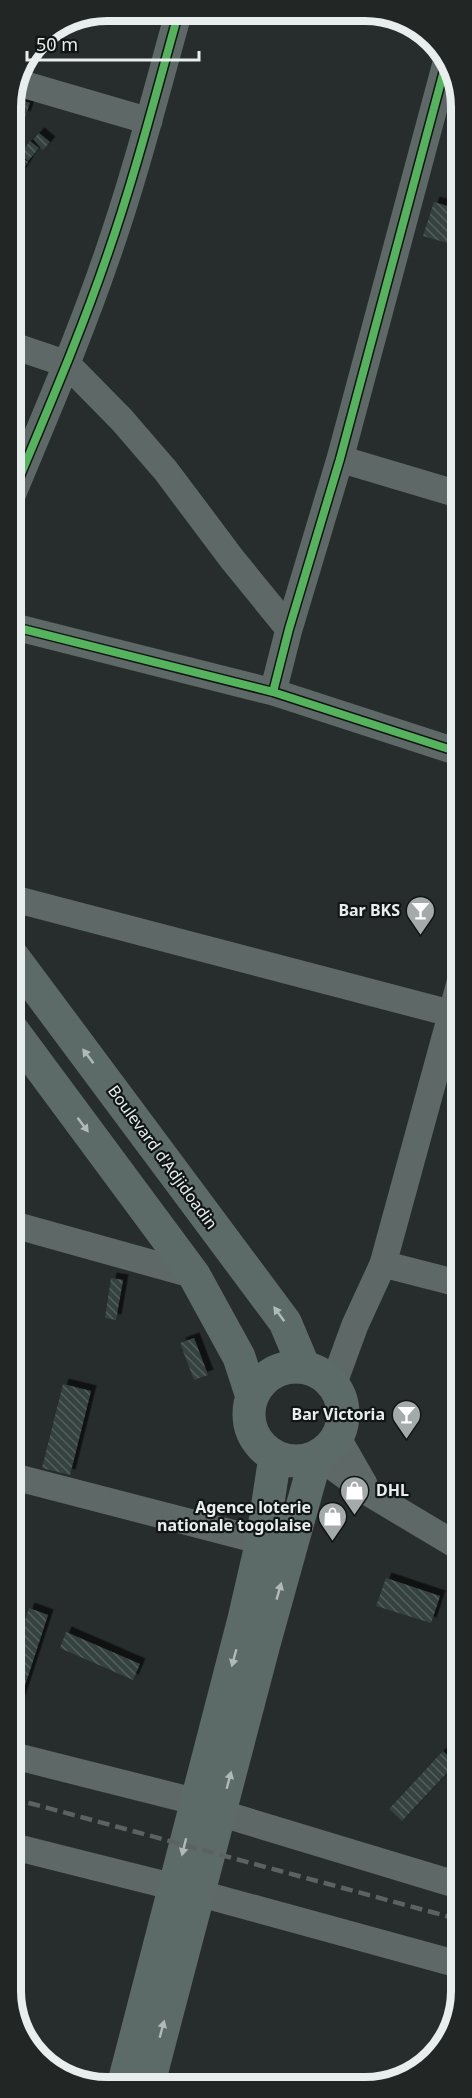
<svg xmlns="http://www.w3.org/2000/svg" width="472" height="2098" font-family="'Noto Sans',sans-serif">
<defs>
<pattern id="building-back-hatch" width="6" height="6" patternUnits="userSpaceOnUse" patternTransform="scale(1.5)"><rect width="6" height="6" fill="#354241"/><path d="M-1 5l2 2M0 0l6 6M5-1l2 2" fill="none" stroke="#525e5d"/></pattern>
<filter id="shadow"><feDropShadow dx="5.5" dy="-5.5" stdDeviation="0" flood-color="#0009"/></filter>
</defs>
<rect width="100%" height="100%" fill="#272c2c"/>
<path fill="url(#building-back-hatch)" filter="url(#shadow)" d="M 12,98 L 30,103 L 25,117 L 11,112 Z
M 39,133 L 50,142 L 43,150 L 33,139 Z
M 30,141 L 39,148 L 28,161 L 20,154 Z
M 19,156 L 28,162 L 21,173 L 12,167 Z
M 11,170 L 19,177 L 12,185 L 11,184 Z
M 434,202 L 461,210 L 461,247 L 423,236 Z
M 111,1278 L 123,1280 L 116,1320 L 105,1318 Z
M 194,1338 L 208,1375 L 194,1380 L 180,1343 Z
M 11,1354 L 18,1356 L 12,1380 L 11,1380 Z
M 63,1384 L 91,1391 L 70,1475 L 42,1468 Z
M 386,1578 L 440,1596 L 431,1623 L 376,1606 Z
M 29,1608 L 48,1615 L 12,1725 L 11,1662 Z
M 66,1632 L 140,1664 L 133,1680 L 60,1648 Z
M 443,1751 L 456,1763 L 402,1821 L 389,1809 Z"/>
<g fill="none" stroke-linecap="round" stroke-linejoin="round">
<path stroke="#5d6867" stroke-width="27" d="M 19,83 L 149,121
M 11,345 L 67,364 L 122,420 L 166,471 L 232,559 L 289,629
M 340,459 L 461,495
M 11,498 C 44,418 79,338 107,256 C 135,176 156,93 179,11
M 11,626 L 273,692 L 461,753
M 273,692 L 289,629 L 340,459 L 446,63
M 11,898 L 461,1016
M 11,1224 L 194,1275
M 383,1264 L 461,1284
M 333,1385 L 355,1325 L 383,1264 L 461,979
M 337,1437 L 364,1484
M 318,1456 L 369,1493 L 461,1548
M 11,1476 L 262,1541
M 11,1755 L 197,1802
M 220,1813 L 461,1886
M 11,1846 L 198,1893 L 461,1965
M 83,2083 L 93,2086"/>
<path stroke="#5d6b68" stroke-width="33" d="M 11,954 L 285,1322 L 304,1367
M 11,1028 L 194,1275 L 239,1357 L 252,1397
M249 1414a47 47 0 1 1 94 0a47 47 0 1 1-94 0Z
M 123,2086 L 244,1619 L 262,1541 L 275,1457
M 148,2086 L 264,1644 L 316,1457"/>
<path stroke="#5b6362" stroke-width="4.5" stroke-dasharray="12 6" stroke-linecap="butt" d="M 11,1798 L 461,1920"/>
<defs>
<path id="cycleway" d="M 11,498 C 44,418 79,338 107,256 C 135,176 156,93 179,11
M 11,626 L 273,692 L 461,753
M 273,692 L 289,629 L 340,459 L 446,63"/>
</defs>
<use href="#cycleway" stroke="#111615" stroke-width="11"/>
<use href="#cycleway" stroke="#56b35d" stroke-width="8"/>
</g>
<defs><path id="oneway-solid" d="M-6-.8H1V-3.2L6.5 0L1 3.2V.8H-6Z" transform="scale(1.5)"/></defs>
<g fill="#b0bab8">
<use href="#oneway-solid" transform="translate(88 1056) rotate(-127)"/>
<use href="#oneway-solid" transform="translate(83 1125) rotate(53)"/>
<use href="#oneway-solid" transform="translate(279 1314) rotate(-126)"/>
<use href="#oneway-solid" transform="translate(279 1591) rotate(-74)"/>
<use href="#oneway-solid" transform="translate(234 1658) rotate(105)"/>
<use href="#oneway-solid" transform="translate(229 1780) rotate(-75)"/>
<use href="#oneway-solid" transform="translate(184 1847) rotate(104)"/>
<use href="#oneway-solid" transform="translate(162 2029) rotate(-75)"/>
</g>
<defs>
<symbol id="bar-pin" viewBox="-11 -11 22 30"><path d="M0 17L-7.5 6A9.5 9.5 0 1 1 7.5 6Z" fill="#a4aaa9" stroke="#111615"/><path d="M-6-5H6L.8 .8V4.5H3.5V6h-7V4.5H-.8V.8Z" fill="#fff"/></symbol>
<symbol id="shop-pin" viewBox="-11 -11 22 30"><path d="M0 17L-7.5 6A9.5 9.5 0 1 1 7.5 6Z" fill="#a4aaa9" stroke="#111615"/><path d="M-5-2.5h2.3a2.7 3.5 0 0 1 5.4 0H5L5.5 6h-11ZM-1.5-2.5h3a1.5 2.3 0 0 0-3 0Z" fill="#fff"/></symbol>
</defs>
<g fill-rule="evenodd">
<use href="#bar-pin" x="404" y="894" width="33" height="45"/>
<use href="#bar-pin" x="390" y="1398" width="33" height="45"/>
<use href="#shop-pin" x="338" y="1474" width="33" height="45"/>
<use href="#shop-pin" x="316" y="1500" width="33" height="45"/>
</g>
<g text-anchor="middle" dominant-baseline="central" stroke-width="4.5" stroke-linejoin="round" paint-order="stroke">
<g font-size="16" font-weight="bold" fill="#e7eeed" stroke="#111615" text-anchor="end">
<text x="400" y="910">Bar BKS</text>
<text x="385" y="1414">Bar Victoria</text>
<text x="376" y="1490" text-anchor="start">DHL</text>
<text x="311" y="1507">Agence loterie<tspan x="311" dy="18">nationale togolaise</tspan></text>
</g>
<g font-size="16" fill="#e7eeed" stroke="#111615">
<text transform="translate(163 1157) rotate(54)">Boulevard d'Adjidoadin</text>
</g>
</g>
<path d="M0 0H472V2098H0ZM107 21H365A86 86 0 0 1 451 107V1991A86 86 0 0 1 365 2077H107A86 86 0 0 1 21 1991V107A86 86 0 0 1 107 21Z" fill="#222726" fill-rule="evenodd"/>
<path fill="none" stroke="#e7eeed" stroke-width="8" d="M107 21H365A86 86 0 0 1 451 107V1991A86 86 0 0 1 365 2077H107A86 86 0 0 1 21 1991V107A86 86 0 0 1 107 21Z"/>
<path d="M27 51v9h172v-9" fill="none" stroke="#e7eeed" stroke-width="3"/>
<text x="36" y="51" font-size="18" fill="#e7eeed" stroke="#111615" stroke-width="4.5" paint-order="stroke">50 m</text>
</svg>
